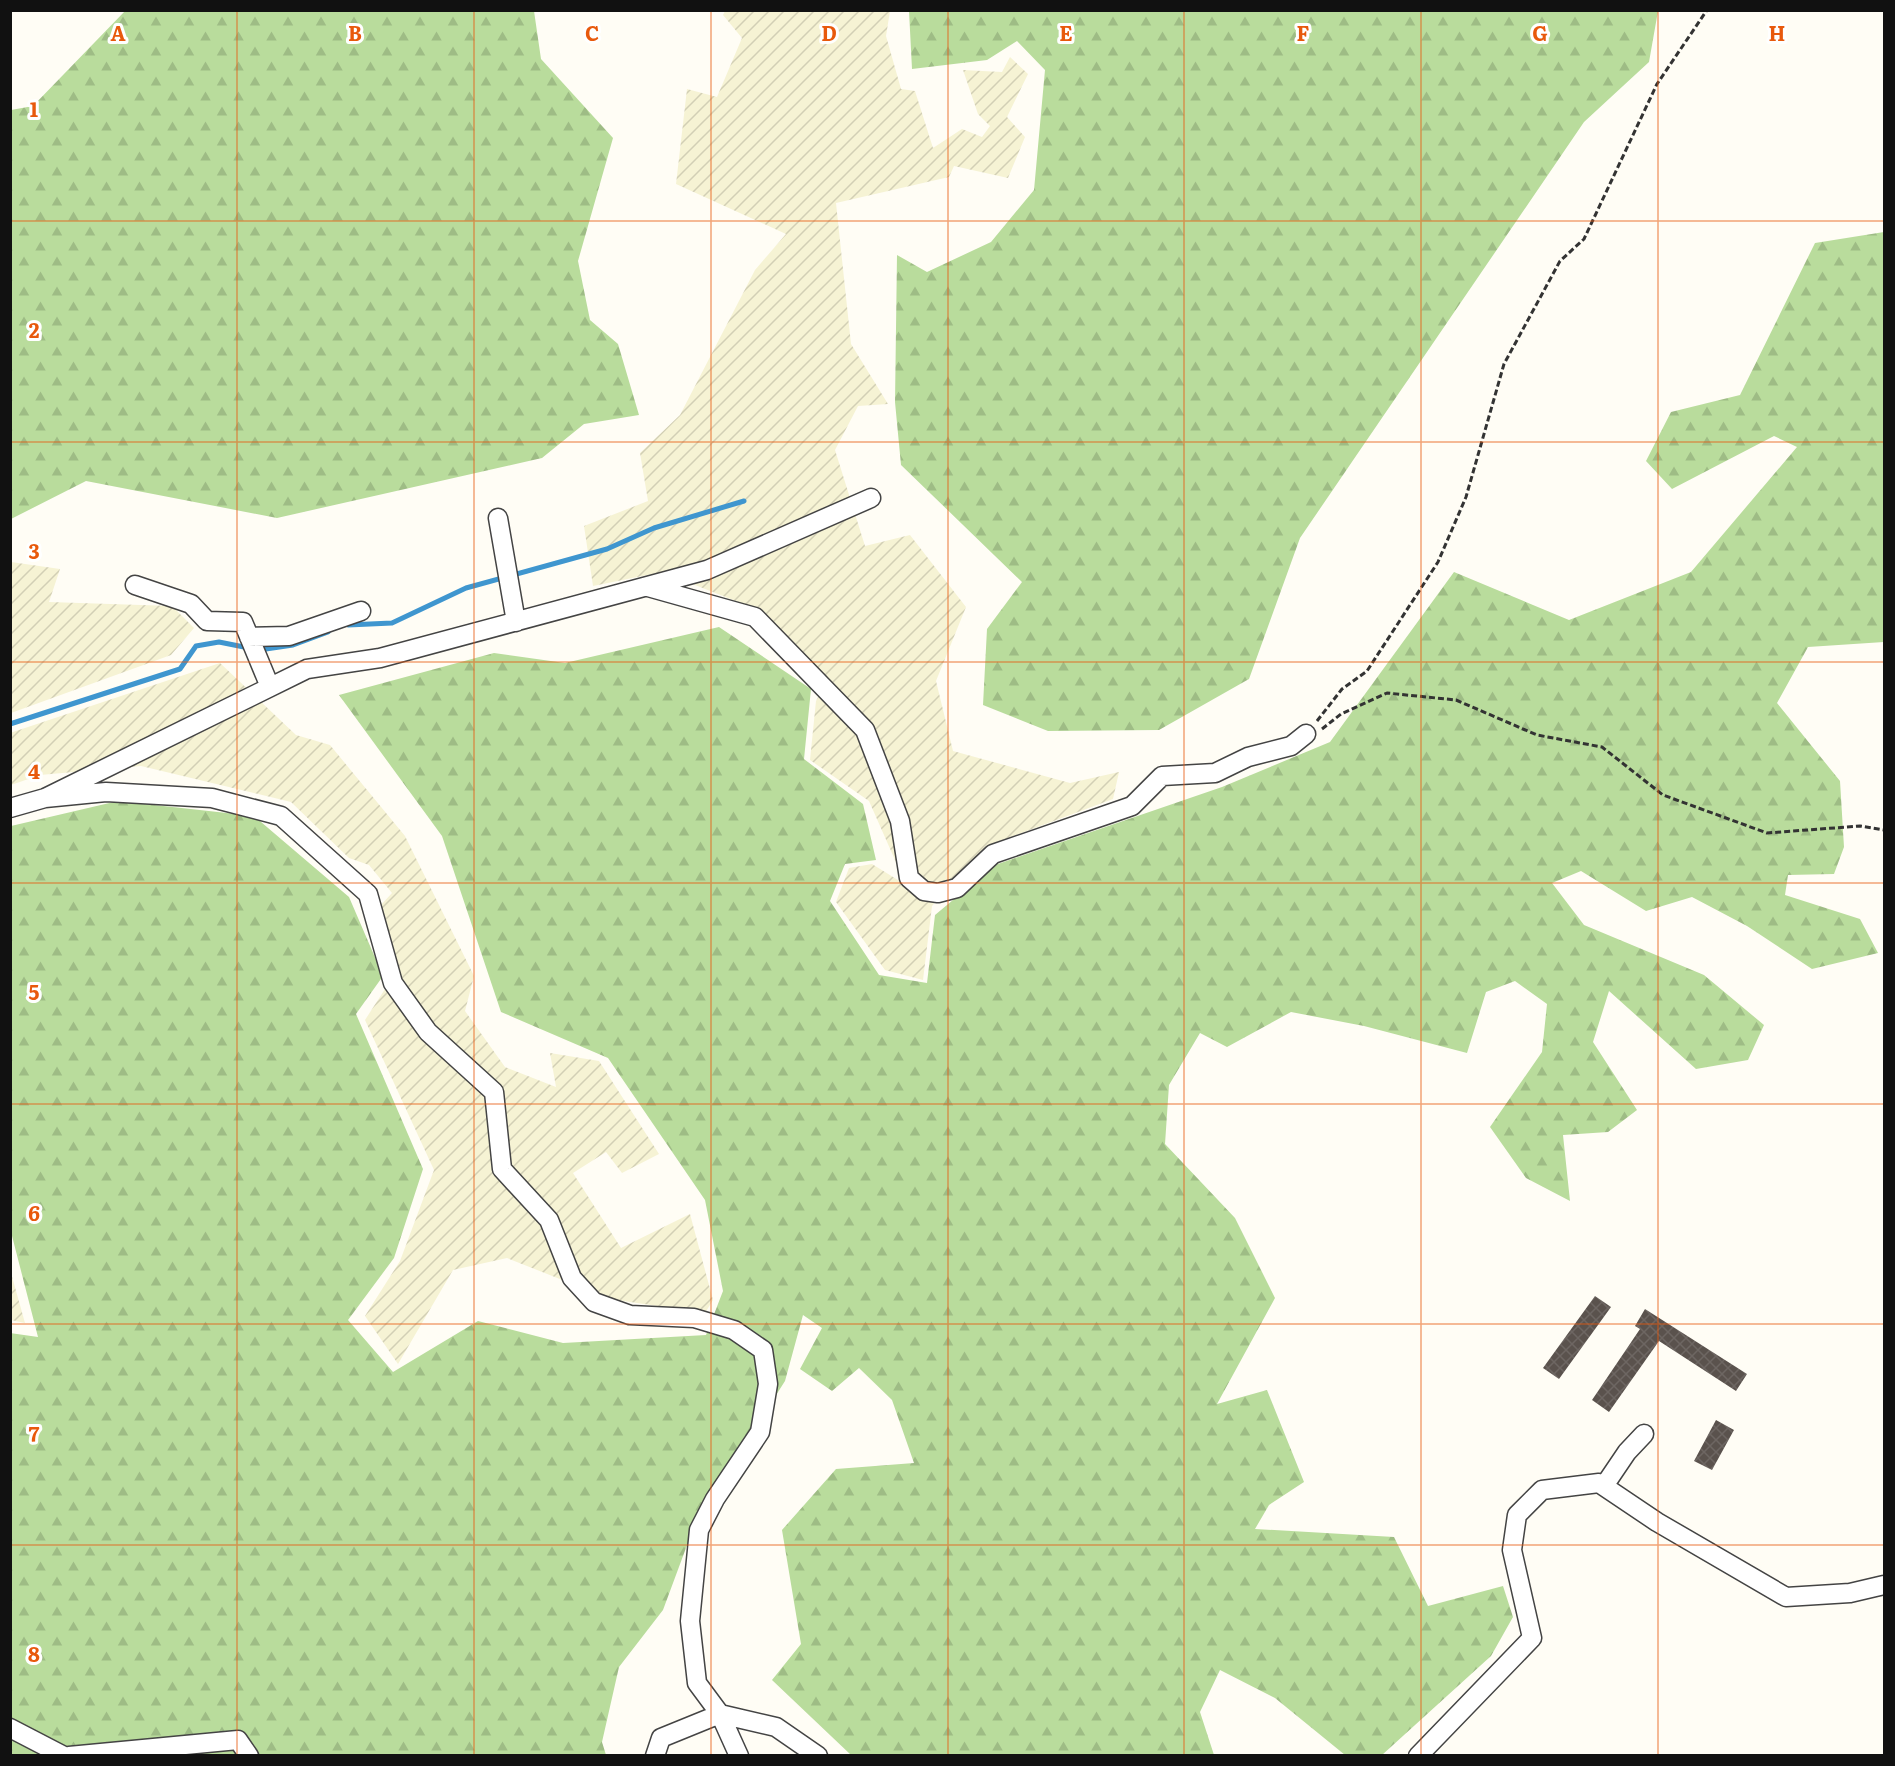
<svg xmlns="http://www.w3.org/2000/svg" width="1895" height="1766" font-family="Literata,serif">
<defs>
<pattern id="farmland-furrows" width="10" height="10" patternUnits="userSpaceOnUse" patternTransform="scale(1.5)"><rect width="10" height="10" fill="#f6f3d4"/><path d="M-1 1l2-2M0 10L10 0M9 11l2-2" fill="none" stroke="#d2cfb5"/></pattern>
<pattern id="forest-firs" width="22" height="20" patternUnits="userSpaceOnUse" patternTransform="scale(1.5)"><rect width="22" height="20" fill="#b9dc9c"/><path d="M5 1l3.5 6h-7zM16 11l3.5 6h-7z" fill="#9ebc85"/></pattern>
<pattern id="building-cross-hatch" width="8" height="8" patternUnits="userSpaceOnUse" patternTransform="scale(1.5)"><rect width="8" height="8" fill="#5a524d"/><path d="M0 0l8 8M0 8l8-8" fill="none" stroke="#6d6662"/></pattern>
</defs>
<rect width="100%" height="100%" fill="#fffdf5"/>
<path fill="url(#farmland-furrows)" d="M 725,11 L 890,11 L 886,36 L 901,89 L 915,91 L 933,148 L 962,129 L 982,137 L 990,126 L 978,114 L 963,70 L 1002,72 L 1010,57 L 1028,74 L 1007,117 L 1025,137 L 1008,178 L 954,166 L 949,177 L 836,203 L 851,344 L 888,404 L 858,406 L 835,450 L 865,546 L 910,535 L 966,607 L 936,681 L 953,751 L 1070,783 L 1119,772 L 1113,799 L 986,846 L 932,906 L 923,980 L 885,970 L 836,902 L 849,868 L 872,864 L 906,885 L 869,801 L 810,760 L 816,701 L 827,680 L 761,611 L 662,572 L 593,586 L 584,526 L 648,501 L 640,453 L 680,415 L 755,270 L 786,234 L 676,184 L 687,89 L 717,97 L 742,38 L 723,15 Z
M 11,562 L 60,569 L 49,602 L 172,606 L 194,628 L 171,655 L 11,713 Z
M 220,663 L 296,735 L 330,745 L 405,836 L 474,976 L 465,1011 L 505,1067 L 556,1087 L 550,1053 L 599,1061 L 659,1154 L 622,1173 L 606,1152 L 573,1173 L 621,1248 L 690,1214 L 713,1300 L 705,1313 L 610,1299 L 507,1258 L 453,1270 L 398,1364 L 365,1316 L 400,1261 L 434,1170 L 365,1020 L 396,972 L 380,906 L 392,893 L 369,865 L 349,858 L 291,802 L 141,766 L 40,775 L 11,785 L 10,733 Z
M 11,1273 L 25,1323 L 11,1320 Z"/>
<path fill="url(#forest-firs)" d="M 125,11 L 534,11 L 541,59 L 613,138 L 578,261 L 590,320 L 618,344 L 639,415 L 584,424 L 542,458 L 277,518 L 86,481 L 11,519 L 11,110 L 33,106 Z
M 909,11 L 1658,11 L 1649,62 L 1584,122 L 1300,538 L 1249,679 L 1159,730 L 1048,731 L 983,705 L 987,629 L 1022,582 L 901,465 L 895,402 L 897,255 L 927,272 L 991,242 L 1034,190 L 1045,70 L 1017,41 L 987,60 L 912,69 Z
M 1884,232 L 1884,642 L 1808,647 L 1777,703 L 1840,781 L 1844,847 L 1834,874 L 1788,875 L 1785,895 L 1860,919 L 1878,953 L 1812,969 L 1747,926 L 1692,897 L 1646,911 L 1581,871 L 1552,883 L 1584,925 L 1704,975 L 1764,1025 L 1748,1060 L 1696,1069 L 1609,991 L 1593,1042 L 1637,1110 L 1608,1132 L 1563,1135 L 1570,1201 L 1526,1178 L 1490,1127 L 1542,1052 L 1547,1004 L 1515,981 L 1486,992 L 1467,1053 L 1364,1026 L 1291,1012 L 1227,1047 L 1200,1033 L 1169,1085 L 1165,1144 L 1235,1218 L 1275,1298 L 1217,1404 L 1267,1390 L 1304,1482 L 1269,1505 L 1255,1529 L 1394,1537 L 1428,1606 L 1503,1586 L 1513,1617 L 1491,1656 L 1382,1755 L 1345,1755 L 1275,1698 L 1220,1670 L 1200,1712 L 1214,1755 L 851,1755 L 772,1680 L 801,1644 L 782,1530 L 836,1469 L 914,1463 L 892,1400 L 859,1368 L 832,1391 L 800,1369 L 822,1328 L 803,1315 L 785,1381 L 696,1521 L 663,1610 L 619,1667 L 602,1742 L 606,1755 L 11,1755 L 10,1333 L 38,1337 L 11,1232 L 11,826 L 118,801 L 254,816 L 349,897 L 383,976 L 356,1014 L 423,1169 L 394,1258 L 348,1320 L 393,1372 L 478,1321 L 563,1343 L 706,1335 L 723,1291 L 705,1200 L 608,1058 L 501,1012 L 442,836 L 339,695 L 494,653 L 565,663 L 719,627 L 811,689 L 804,759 L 863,804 L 876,860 L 845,864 L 830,901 L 879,975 L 927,983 L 935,915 L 995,865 L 1222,787 L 1330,742 L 1454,572 L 1569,620 L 1691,572 L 1797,447 L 1774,436 L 1672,489 L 1646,461 L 1671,412 L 1740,395 L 1815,243 Z"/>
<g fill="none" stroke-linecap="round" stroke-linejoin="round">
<path stroke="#3f96cf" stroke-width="5" d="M 348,625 L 392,623 L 466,588 L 607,549 L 654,528 L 744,501
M 259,650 L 293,645 L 328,632
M 10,724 L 180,669 L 196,646 L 219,642 L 249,648"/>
</g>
<path fill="url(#building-cross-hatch)" d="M 1595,1296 L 1611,1307 L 1559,1379 L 1543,1368 Z
M 1645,1309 L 1747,1374 L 1736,1391 L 1659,1341 L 1609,1412 L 1592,1400 L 1640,1329 L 1635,1326 Z
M 1716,1420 L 1734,1430 L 1712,1470 L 1694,1461 Z"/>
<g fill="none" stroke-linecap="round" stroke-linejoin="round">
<defs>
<path id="minor" d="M 498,518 L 516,622
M 135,585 L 191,604 L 207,621 L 243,622 L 270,687
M 648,587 L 755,617 L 865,730 L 900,821 L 909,878 L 924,891 L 938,893 L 957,888 L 993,854 L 1132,806 L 1162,776 L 1215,773 L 1248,757 L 1291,746 L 1306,734
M 249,637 L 289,636 L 361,611
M 45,798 L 106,792 L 212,798 L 281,816 L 368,894 L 393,983 L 428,1032 L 494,1092 L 502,1169 L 549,1220 L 572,1278 L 594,1302 L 630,1315 L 694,1318 L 734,1330 L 763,1350 L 768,1384 L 760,1432 L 715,1499 L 699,1530 L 690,1621 L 697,1683 L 720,1714 L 739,1756
M 10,808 L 45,798 L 307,669 L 380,658 L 707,570 L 871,498
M 1604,1486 L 1627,1452 L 1644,1434
M 10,1728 L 64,1756
M 69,1756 L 238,1740 L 249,1756
M 655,1756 L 661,1738 L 720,1714 L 776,1727 L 818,1756
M 1418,1756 L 1532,1638 L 1512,1550 L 1517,1515 L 1542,1490 L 1599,1483 L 1657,1522 L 1786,1597 L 1850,1593 L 1884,1585"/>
</defs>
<use href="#minor" stroke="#444" stroke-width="21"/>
<path stroke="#333" stroke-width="3" stroke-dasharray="6 3" stroke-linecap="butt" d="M 1317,721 L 1342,689 L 1367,671 L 1438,562 L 1466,497 L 1504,364 L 1560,261 L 1584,239 L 1657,84 L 1707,10
M 1322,729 L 1341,714 L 1387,693 L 1456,700 L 1537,735 L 1602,747 L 1663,795 L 1767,833 L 1860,826 L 1884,830"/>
<use href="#minor" stroke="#fff" stroke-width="18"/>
</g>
<path fill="none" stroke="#e8590c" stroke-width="1.5" stroke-opacity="0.55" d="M 237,10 L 237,1756M 474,10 L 474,1756M 711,10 L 711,1756M 948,10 L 948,1756M 1184,10 L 1184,1756M 1421,10 L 1421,1756M 1658,10 L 1658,1756M 10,221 L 1884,221M 10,442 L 1884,442M 10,662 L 1884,662M 10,883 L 1884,883M 10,1104 L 1884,1104M 10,1324 L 1884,1324M 10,1545 L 1884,1545"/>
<g font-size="20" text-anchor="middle" font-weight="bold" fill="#e8590c" stroke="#fff" stroke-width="6" stroke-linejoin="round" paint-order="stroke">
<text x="118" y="41">A</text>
<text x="355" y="41">B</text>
<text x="592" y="41">C</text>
<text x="829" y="41">D</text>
<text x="1066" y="41">E</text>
<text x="1303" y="41">F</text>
<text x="1540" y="41">G</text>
<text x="1777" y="41">H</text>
<text x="34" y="117">1</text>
<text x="34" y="338">2</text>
<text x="34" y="559">3</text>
<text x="34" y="779">4</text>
<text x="34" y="1000">5</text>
<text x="34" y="1221">6</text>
<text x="34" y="1442">7</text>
<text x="34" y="1662">8</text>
</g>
<rect width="1895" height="1766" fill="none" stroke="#111111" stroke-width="24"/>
</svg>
